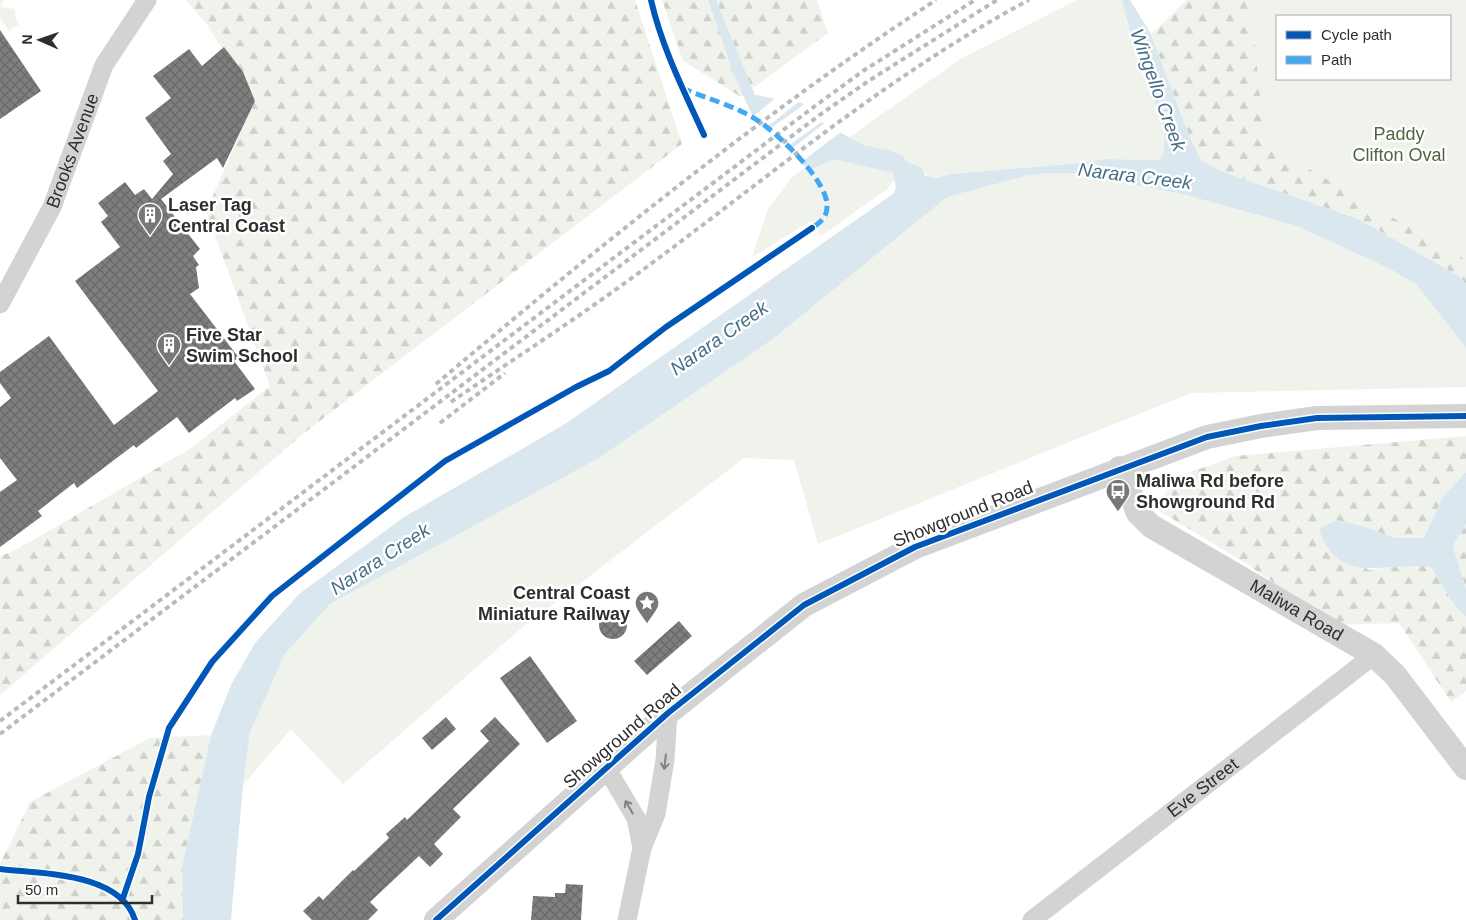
<svg xmlns="http://www.w3.org/2000/svg" width="1466" height="920" font-family="Arial,sans-serif">
<defs>
<pattern id="forest-firs" width="22" height="20" patternUnits="userSpaceOnUse" patternTransform="scale(1.25)"><rect width="22" height="20" fill="#f0f3ec"/><path d="M5 1l3.5 6h-7zM16 11l3.5 6h-7z" fill="#ced1cb"/></pattern>
<pattern id="building-cross-hatch" width="8" height="8" patternUnits="userSpaceOnUse" patternTransform="scale(1.25)"><rect width="8" height="8" fill="#7e7e7e"/><path d="M0 0l8 8M0 8l8-8" fill="none" stroke="#686868"/></pattern>
</defs>
<rect width="100%" height="100%" fill="#fff"/>
<path fill="#f0f3ec" fill-rule="evenodd" d="M 0,0 L 4,0 L 1,7 L 15,9 L 15,17 L 19,24 L 9,31 L 0,18 Z
M 1077,0 L 1124,0 L 1165,132 L 1163,155 L 1158,160 L 1105,159 L 1070,164 L 951,174 C 930,181 926,177 910,163 L 886,190 L 821,236 L 811,221 L 752,257 L 768,209 L 791,178 L 962,58 Z
M 1250,0 L 1466,0 L 1466,260 L 1264,143 ZM 1277,16 L 1450,16 L 1450,79 L 1277,79 Z
M 1047,173 L 1078,173 L 1186,195 L 1297,226 L 1388,268 L 1416,284 L 1466,348 L 1466,387 L 1191,393 L 818,544 L 794,460 L 744,458 L 518,631 L 343,784 L 291,729 L 243,785 L 250,732 L 270,683 L 284,655 L 330,604 L 599,458 L 773,339 L 947,197 L 1025,176 Z"/>
<path fill="url(#forest-firs)" d="M 186,0 L 635,0 L 682,144 L 304,433 L 0,695 L 0,556 L 14,551 L 190,449 L 270,386 L 206,211 L 255,101 L 208,26 Z
M 662,0 L 817,0 L 828,33 L 741,97 L 683,61 Z
M 1187,0 L 1250,0 L 1265,143 L 1466,260 L 1466,284 L 1459,276 L 1358,219 L 1221,171 L 1201,160 L 1188,133 L 1151,34 Z
M 1466,436 L 1466,472 L 1442,498 L 1424,538 L 1393,538 L 1366,527 L 1337,520 L 1368,570 L 1412,564 L 1431,567 L 1455,606 L 1466,617 L 1466,691 L 1451,702 L 1399,623 L 1335,625 L 1245,563 L 1153,507 L 1182,475 L 1236,456 Z
M 1466,524 L 1466,589 L 1453,546 Z
M 211,735 L 182,866 L 183,920 L 0,920 L 0,864 L 30,802 L 150,738 Z"/>
<path fill="#dbe7ee" d="M 708,0 L 716,0 L 755,95 L 802,103 L 823,123 L 863,145 L 888,150 L 901,155 L 909,163 L 922,168 L 925,176 L 936,178 L 951,174 L 1070,164 L 1105,159 L 1158,160 L 1163,155 L 1165,132 L 1129,27 L 1122,0 L 1130,0 L 1151,34 L 1188,133 L 1201,160 L 1221,171 L 1358,219 L 1459,276 L 1466,284 L 1466,348 L 1416,284 L 1388,268 L 1297,226 L 1186,195 L 1078,173 L 1047,173 L 1025,176 L 947,197 L 773,339 L 599,458 L 330,604 L 284,655 L 250,732 L 243,785 L 231,920 L 183,920 L 182,866 L 211,735 L 232,683 L 255,643 L 299,594 L 404,517 L 565,424 L 893,194 L 896,188 L 893,173 L 839,160 L 832,160 L 812,169 L 804,166 L 785,146 L 755,122 L 734,75 Z
M 1466,472 L 1466,524 L 1453,546 L 1466,589 L 1466,617 L 1455,606 L 1431,567 C 1385,561 1339,588 1319,529 L 1337,520 L 1366,527 L 1394,538 L 1424,538 L 1442,498 Z"/>
<path fill="#fff" d="M 778,96 L 801,100 L 762,131 L 751,118 Z
M 806,103 L 823,121 L 784,149 L 767,131 Z
M 826,122 L 842,131 L 799,164 L 789,151 Z"/>
<path fill="url(#building-cross-hatch)" d="M 0,30 L 41,91 L 0,119 Z
M 224,47 L 243,72 L 255,101 L 223,168 L 217,158 L 161,199 L 200,249 L 193,256 L 199,265 L 196,267 L 199,288 L 190,294 L 239,358 L 234,361 L 255,389 L 237,401 L 235,398 L 189,433 L 177,417 L 136,448 L 134,445 L 77,488 L 74,483 L 38,511 L 42,516 L 0,547 L 0,492 L 17,480 L 0,458 L 0,407 L 11,398 L 0,383 L 0,372 L 49,336 L 114,425 L 158,391 L 75,281 L 120,247 L 101,222 L 108,216 L 98,203 L 125,182 L 135,195 L 144,189 L 152,199 L 173,174 L 163,161 L 171,154 L 145,118 L 171,98 L 153,76 L 189,49 L 202,66 Z
M599 625a14 14 0 1 1 28 0a14 14 0 1 1-28 0Z
M 679,621 L 692,636 L 647,675 L 634,661 Z
M 530,656 L 577,721 L 547,743 L 500,678 Z
M 446,717 L 456,729 L 432,750 L 422,738 Z
M 495,717 L 520,744 L 453,809 L 461,817 L 434,844 L 443,854 L 430,867 L 419,856 L 370,902 L 378,910 L 368,920 L 312,920 L 303,911 L 319,896 L 323,900 L 353,870 L 354,871 L 389,838 L 386,834 L 405,817 L 407,820 L 489,741 L 480,731 Z
M 566,884 L 583,885 L 581,920 L 531,920 L 533,896 L 555,897 L 555,893 L 565,893 Z"/>
<g fill="none" stroke-linecap="round" stroke-linejoin="round">
<g stroke="#d3d3d3" stroke-width="19">
<path id="s1" d="M 0,304 L 52,207 L 104,65 L 147,0"/>
<path d="M 607,769 L 636,818 L 642,848"/>
<path d="M 627,920 L 642,848 L 656,814 L 665,760 L 668,713"/>
<path id="s2" d="M 1032,920 L 1374,655"/>
</g>
<g stroke="#d3d3d3" stroke-width="24">
<path id="s3" d="M 1120,468 L 1138,513 L 1151,526 L 1374,655 L 1395,675 L 1466,768"/>
<path d="M 436,920 L 668,713 L 804,605 L 915,547 L 1207,437 L 1261,426 L 1317,418 L 1466,416"/>
</g>
<path stroke="#bababa" stroke-width="4" stroke-dasharray="5 4" stroke-linecap="butt" d="M 436,384 C 597,248 760,115 936,0
M 451,402 C 518,356 587,312 652,263 C 775,172 893,72 1029,0
M 440,423 L 505,373
M 0,721 L 815,106 L 863,71 L 975,0
M 0,734 L 821,114 L 870,80 L 997,0"/>
<path stroke="#3fa9f5" stroke-width="5" stroke-dasharray="10 5" stroke-linecap="butt" d="M 682,88 C 707,99 737,106 760,122 C 779,135 829,182 827,207 C 827,217 820,223 812,228"/>
<defs>
<path id="cycleway" d="M 651,0 C 662,48 684,91 704,135
M 0,869 C 41,874 120,872 135,920
M 123,898 L 138,854 L 149,797 L 169,728 L 212,662 L 272,596 L 445,461 L 576,387 L 609,371 L 666,327 L 812,228
M 436,920 L 668,713 L 804,605 L 915,547 L 1207,437 L 1261,426 L 1317,418 L 1466,416"/>
</defs>
<use href="#cycleway" stroke="#fff" stroke-width="9"/>
<use href="#cycleway" stroke="#0057b8" stroke-width="6"/>
</g>
<defs><path id="oneway-shaft" d="M-6 0H5M1.5-3L5.5 0L1.5 3" fill="none" stroke-width="1.6" stroke-linecap="round" stroke-linejoin="round" transform="scale(1.25)"/></defs>
<g stroke="#808080">
<use href="#oneway-shaft" transform="translate(665 762) rotate(97)"/>
<use href="#oneway-shaft" transform="translate(629 807) rotate(-120)"/>
</g>
<defs>
<symbol id="building-pin" viewBox="-11 -11 22 30"><path d="M0 17L-7.5 6A9.5 9.5 0 1 1 7.5 6Z" fill="#777" stroke="#fff"/><path d="M-4-6H4V6H1V3H-1V6H-4ZM-2.5-4.3h1.7v1.8h-1.7ZM.8-4.3h1.7v1.8H.8ZM-2.5-1h1.7V.8h-1.7ZM.8-1h1.7V.8H.8Z" fill="#fff"/></symbol>
<symbol id="bus-pin" viewBox="-11 -11 22 30"><path d="M0 17L-7.5 6A9.5 9.5 0 1 1 7.5 6Z" fill="#777" stroke="#fff"/><path d="M-5-6H5V4H4V6H2V4H-2V6H-4V4H-5ZM-3.5-4V0h7V-4ZM-3.5 1.2v1.5H-2V1.2ZM2 1.2v1.5H3.5V1.2Z" fill="#fff"/></symbol>
<symbol id="sight-pin" viewBox="-11 -11 22 30"><path d="M0 17L-7.5 6A9.5 9.5 0 1 1 7.5 6Z" fill="#777" stroke="#fff"/><path d="M0-6L1.8-2.2L6-1.7L2.9 1.2L3.7 5.4L0 3.3L-3.7 5.4L-2.9 1.2L-6-1.7L-1.8-2.2Z" fill="#fff"/></symbol>
</defs>
<g fill-rule="evenodd">
<use href="#building-pin" x="136" y="201" width="28" height="38"/>
<use href="#building-pin" x="155" y="331" width="28" height="38"/>
<use href="#bus-pin" x="1104" y="477" width="28" height="38"/>
<use href="#sight-pin" x="633" y="589" width="28" height="38"/>
</g>
<g text-anchor="middle" dominant-baseline="central" stroke-width="5" stroke-linejoin="round" paint-order="stroke">
<g font-size="18" fill="#526440" stroke="#fff">
<text x="1399" y="134">Paddy<tspan x="1399" dy="21">Clifton Oval</tspan></text>
</g>
<g font-size="18" fill="#2e2e2e" stroke="#fff">
<text stroke="none"><textPath href="#s1" startOffset="170">Brooks Avenue</textPath></text>
<text transform="translate(963 514) rotate(-22)">Showground Road</text>
<text stroke="none"><textPath href="#s3" startOffset="235">Maliwa Road</textPath></text>
<text transform="translate(622 736) rotate(-41)">Showground Road</text>
<text stroke="none"><textPath href="#s2" startOffset="216">Eve Street</textPath></text>
</g>
<g font-size="18" font-weight="bold" fill="#2e2e2e" stroke="#fff" text-anchor="start">
<text x="168" y="205">Laser Tag<tspan x="168" dy="21">Central Coast</tspan></text>
<text x="186" y="335">Five Star<tspan x="186" dy="21">Swim School</tspan></text>
<text x="1136" y="481">Maliwa Rd before<tspan x="1136" dy="21">Showground Rd</tspan></text>
<text x="630" y="593" text-anchor="end">Central Coast<tspan x="630" dy="21">Miniature Railway</tspan></text>
</g>
<g font-size="19" font-style="italic" fill="#456f87" stroke="#fff">
<text transform="translate(1158 90) rotate(70)">Wingello Creek</text>
<text transform="translate(1135 176) rotate(7)">Narara Creek</text>
<text transform="translate(719 338) rotate(-35)">Narara Creek</text>
<text transform="translate(380 559) rotate(-33)">Narara Creek</text>
</g>
</g>
<rect x="1276" y="15" width="175" height="65" fill="#ffffff" stroke="#ababab"/>
<rect x="1286" y="31" width="25" height="8" fill="#0057b8" stroke="#ababab"/>
<text x="1321" y="40" font-size="15" fill="#2e2e2e">Cycle path</text>
<rect x="1286" y="56" width="25" height="8" fill="#3fa9f5" stroke="#ababab"/>
<text x="1321" y="65" font-size="15" fill="#2e2e2e">Path</text>
<g transform="translate(40 40) rotate(272)" stroke="#ffffff" stroke-width="4" paint-order="stroke">
<path d="M0-4L9 19L0 12L-9 19Z" fill="#2e2e2e"/>
<text y="-8" font-size="14" font-weight="bold" text-anchor="middle" fill="#2e2e2e">N</text>
</g>
<path d="M18 895v8h134v-8" fill="none" stroke="#2e2e2e" stroke-width="2.5"/>
<text x="25" y="895" font-size="15" fill="#2e2e2e" stroke="#ffffff" stroke-width="4" paint-order="stroke">50 m</text>
</svg>
